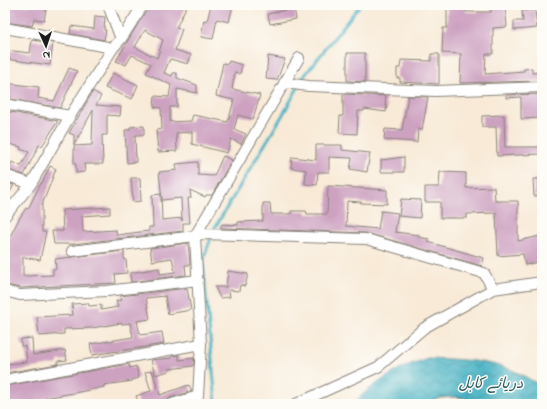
<svg xmlns="http://www.w3.org/2000/svg" width="547" height="409" font-family="'Indie Flower','Playpen Sans Arabic',sans-serif">
<defs>
<pattern id="water-waves" width="16" height="10" patternUnits="userSpaceOnUse"><rect width="16" height="10" fill="#45b1c3"/><path d="M0 5q4-4 8 0t8 0" fill="none" stroke="#398f9e"/></pattern>
</defs>
<rect width="100%" height="100%" fill="#fdfcf7"/>
<filter id="ink" filterUnits="userSpaceOnUse"><feTurbulence type="fractalNoise" baseFrequency=".025" numOctaves="2"/><feDisplacementMap in="SourceGraphic" scale="8" xChannelSelector="R" yChannelSelector="G"/><feConvolveMatrix kernelMatrix="1 2 1 2 8 2 1 2 1" color-interpolation-filters="sRGB"/></filter>
<filter id="wash" filterUnits="userSpaceOnUse"><feTurbulence type="fractalNoise" baseFrequency=".012" numOctaves="4" result="noise"/><feDisplacementMap in="SourceGraphic" scale="16" xChannelSelector="R" yChannelSelector="G"/><feGaussianBlur stdDeviation="0.9" result="paint"/><feColorMatrix in="noise" values="0 0 0 0 0 0 0 0 0 0 0 0 0 0 0 0 0 1.4 0 .05"/><feComposite in="paint" operator="in"/></filter>
<g filter="url(#wash)">
<rect width="100%" height="100%" fill="#f8ead7"/>
<path fill="url(#water-waves)" stroke="#306670" d="M 428,358 C 453,359 488,360 512,370 C 522,374 532,381 542,386 L 542,404 L 489,404 L 481,401 L 455,397 L 440,398 L 425,404 L 352,404 C 373,384 400,366 428,358 Z"/>
<g fill="none" stroke-linecap="round" stroke-linejoin="round">
<path stroke="#45b1c3" stroke-width="3" d="M 216,404 L 203,261 L 214,229 L 282,116 L 305,75 L 360,5"/>
</g>
<g id="blocks">
<path fill="#cda2c1" fill-rule="evenodd" d="M 5,5 L 47,5 L 44,20 L 34,19 L 32,26 L 5,22 Z
M 149,5 L 187,5 L 176,28 L 182,29 L 175,50 L 191,55 L 188,64 L 170,59 L 164,73 L 172,76 L 173,73 L 177,73 L 177,78 L 197,85 L 197,93 L 177,89 L 177,107 L 170,107 L 170,122 L 191,121 L 193,115 L 228,122 L 234,100 L 216,96 L 223,63 L 228,64 L 229,61 L 242,65 L 240,74 L 235,72 L 232,89 L 260,95 L 253,119 L 238,115 L 234,129 L 246,134 L 241,144 L 231,139 L 227,153 L 192,144 L 192,132 L 176,133 L 177,151 L 158,152 L 156,130 L 162,129 L 161,108 L 154,107 L 155,96 L 169,97 L 171,85 L 146,73 L 151,64 L 132,55 L 126,65 L 116,61 ZM 145,30 L 163,40 L 157,58 L 135,47 Z
M 211,5 L 233,5 L 229,22 L 217,19 L 213,39 L 201,37 L 204,20 L 207,21 Z
M 491,5 L 505,5 L 507,27 L 493,28 L 493,54 L 486,54 L 485,74 L 524,71 L 524,69 L 532,68 L 532,73 L 542,72 L 542,81 L 460,83 L 461,54 L 442,53 L 443,28 L 447,28 L 447,7 L 466,7 L 466,12 L 491,12 Z
M 294,8 L 296,19 L 270,24 L 268,14 Z
M 535,10 L 537,28 L 514,30 L 514,21 L 523,21 L 522,11 Z
M 95,16 L 105,17 L 104,30 L 106,30 L 104,40 L 70,34 L 71,26 L 94,29 Z
M 32,40 L 53,43 L 50,65 L 5,59 L 5,50 L 30,53 Z
M 347,53 L 365,53 L 365,82 L 347,81 Z
M 431,54 L 439,54 L 439,84 L 400,82 L 400,78 L 397,78 L 397,68 L 400,68 L 401,60 L 431,61 Z
M 268,56 L 285,59 L 277,80 L 266,79 Z
M 69,68 L 77,71 L 60,108 L 5,98 L 5,83 L 39,87 L 38,98 L 54,101 Z
M 113,73 L 138,85 L 132,99 L 105,88 Z
M 93,91 L 101,96 L 96,105 L 121,107 L 120,116 L 107,115 L 107,135 L 102,135 L 103,164 L 84,164 L 85,172 L 76,173 L 76,164 L 74,164 L 74,146 L 92,145 L 93,110 L 74,145 L 74,135 L 69,133 Z
M 343,94 L 386,96 L 385,105 L 387,105 L 386,112 L 364,109 L 364,111 L 358,111 L 357,134 L 339,133 L 340,116 L 343,116 Z
M 542,94 L 542,118 L 521,119 L 521,97 L 506,98 L 506,95 Z
M 408,96 L 428,97 L 422,130 L 418,129 L 417,142 L 384,140 L 385,129 L 402,130 Z
M 5,111 L 58,121 L 42,146 L 39,145 L 24,175 L 5,169 L 5,165 L 10,167 L 12,162 L 21,166 L 29,152 L 20,149 L 21,147 L 5,143 Z
M 504,115 L 505,147 L 542,147 L 542,154 L 497,156 L 496,127 L 482,127 L 482,116 Z
M 144,126 L 144,135 L 135,135 L 136,162 L 127,163 L 125,130 L 130,130 L 130,127 Z
M 316,145 L 342,145 L 342,150 L 370,153 L 367,172 L 350,169 L 352,158 L 329,157 L 329,172 L 318,172 L 317,185 L 305,184 L 306,170 L 291,168 L 292,157 L 316,160 Z
M 223,156 L 232,160 L 212,195 L 206,195 L 205,197 L 190,190 L 191,198 L 188,198 L 190,223 L 183,223 L 183,231 L 73,244 L 54,244 L 52,231 L 63,231 L 62,210 L 110,207 L 110,214 L 82,216 L 83,232 L 116,230 L 117,235 L 140,232 L 149,231 L 149,227 L 153,227 L 152,195 L 161,194 L 162,220 L 182,218 L 182,221 L 181,198 L 162,200 L 159,172 L 177,170 L 176,164 L 198,162 L 198,175 L 214,176 Z
M 404,157 L 404,172 L 381,172 L 381,160 Z
M 50,166 L 56,169 L 42,205 L 42,232 L 46,232 L 40,260 L 23,257 L 23,276 L 53,275 L 53,269 L 56,269 L 55,259 L 124,251 L 124,259 L 126,259 L 127,273 L 115,274 L 116,283 L 21,288 L 5,285 L 5,246 L 19,219 L 26,208 L 28,209 L 41,183 L 42,183 Z
M 440,172 L 466,173 L 466,188 L 494,187 L 495,201 L 518,201 L 518,241 L 540,236 L 542,246 L 542,261 L 525,265 L 523,254 L 498,256 L 496,213 L 467,214 L 467,218 L 440,218 L 440,202 L 425,202 L 425,187 L 439,187 Z
M 131,178 L 140,178 L 141,201 L 133,202 Z
M 533,179 L 542,179 L 542,196 L 534,196 Z
M 5,182 L 14,185 L 5,201 Z
M 328,186 L 387,190 L 387,204 L 361,203 L 361,202 L 347,201 L 346,226 L 378,229 L 381,211 L 398,213 L 395,232 L 419,235 L 418,237 L 429,239 L 428,242 L 484,258 L 482,266 L 366,233 L 220,228 L 222,224 L 238,225 L 238,222 L 263,221 L 263,203 L 270,203 L 271,214 L 291,214 L 291,211 L 306,211 L 307,214 L 327,214 Z
M 401,199 L 421,200 L 420,218 L 399,216 Z
M 188,243 L 190,265 L 185,265 L 186,275 L 131,282 L 130,273 L 159,268 L 160,274 L 175,272 L 172,258 L 152,261 L 150,248 Z
M 228,271 L 248,274 L 245,286 L 240,285 L 239,291 L 229,290 L 230,297 L 220,298 L 215,287 L 226,287 Z
M 187,288 L 191,310 L 168,314 L 165,296 L 146,298 L 150,319 L 137,321 L 140,335 L 162,332 L 164,344 L 92,355 L 90,344 L 133,337 L 130,323 L 122,324 L 121,323 L 92,328 L 64,329 L 64,334 L 39,336 L 37,317 L 73,315 L 72,304 L 88,303 L 89,306 L 101,305 L 101,310 L 118,307 L 116,301 L 121,300 L 120,296 Z
M 32,338 L 33,355 L 65,350 L 67,360 L 58,361 L 58,364 L 5,373 L 5,364 L 27,362 L 25,346 L 21,346 L 21,339 Z
M 179,355 L 179,360 L 194,358 L 193,366 L 169,369 L 169,371 L 155,375 L 151,360 L 172,358 L 172,356 Z
M 129,364 L 130,368 L 136,366 L 139,378 L 132,380 L 132,381 L 104,385 L 104,387 L 79,392 L 45,398 L 45,400 L 21,404 L 5,404 L 5,386 Z
M 152,371 L 160,395 L 189,385 L 192,391 L 170,398 L 167,401 L 157,404 L 139,404 L 136,396 L 151,391 L 145,372 Z"/>
</g>
</g>
<g filter="url(#ink)">
<use href="#blocks" fill-opacity="0" stroke="#8a837a" stroke-width="1"/>
<g fill="none" stroke-linecap="round" stroke-linejoin="round">
<defs>
<path id="minor" d="M 108,5 L 121,39
M 5,28 L 113,48
M 284,83 L 309,86 L 436,91 L 542,87
M 5,104 L 70,116
M 5,175 L 31,184
M 5,216 L 31,184 L 70,116 L 113,48 L 121,39 L 143,5
M 72,251 L 195,236 L 202,234 L 366,239 L 484,273 L 493,289
M 5,291 L 20,295 L 107,291 L 198,280
M 5,380 L 201,344
M 172,404 L 198,396
M 196,404 L 198,396 L 201,344 L 195,236 L 299,58
M 296,404 L 378,367 L 424,328 L 493,289 L 542,282"/>
</defs>
<use href="#minor" stroke="#8a837a" stroke-width="12"/>
<use href="#minor" stroke="#fff" stroke-width="10"/>
</g>
</g>
<g text-anchor="middle" dominant-baseline="central" stroke-width="3" stroke-linejoin="round" paint-order="stroke">
<g font-size="15" font-style="italic" fill="#2e5f67" stroke="#fdfcf7">
<text x="491" y="384">دریائے کابل</text>
</g>
</g>
<rect width="547" height="409" fill="none" stroke="#fdfcf7" stroke-width="20"/>
<g transform="translate(46 46) rotate(177)" stroke="#fdfcf7" stroke-width="3" paint-order="stroke">
<path d="M0-3L7 15L0 10L-7 15Z" fill="#1c1c1c"/>
<text y="-6" font-size="11" font-weight="bold" text-anchor="middle" fill="#1c1c1c">N</text>
</g>
</svg>
